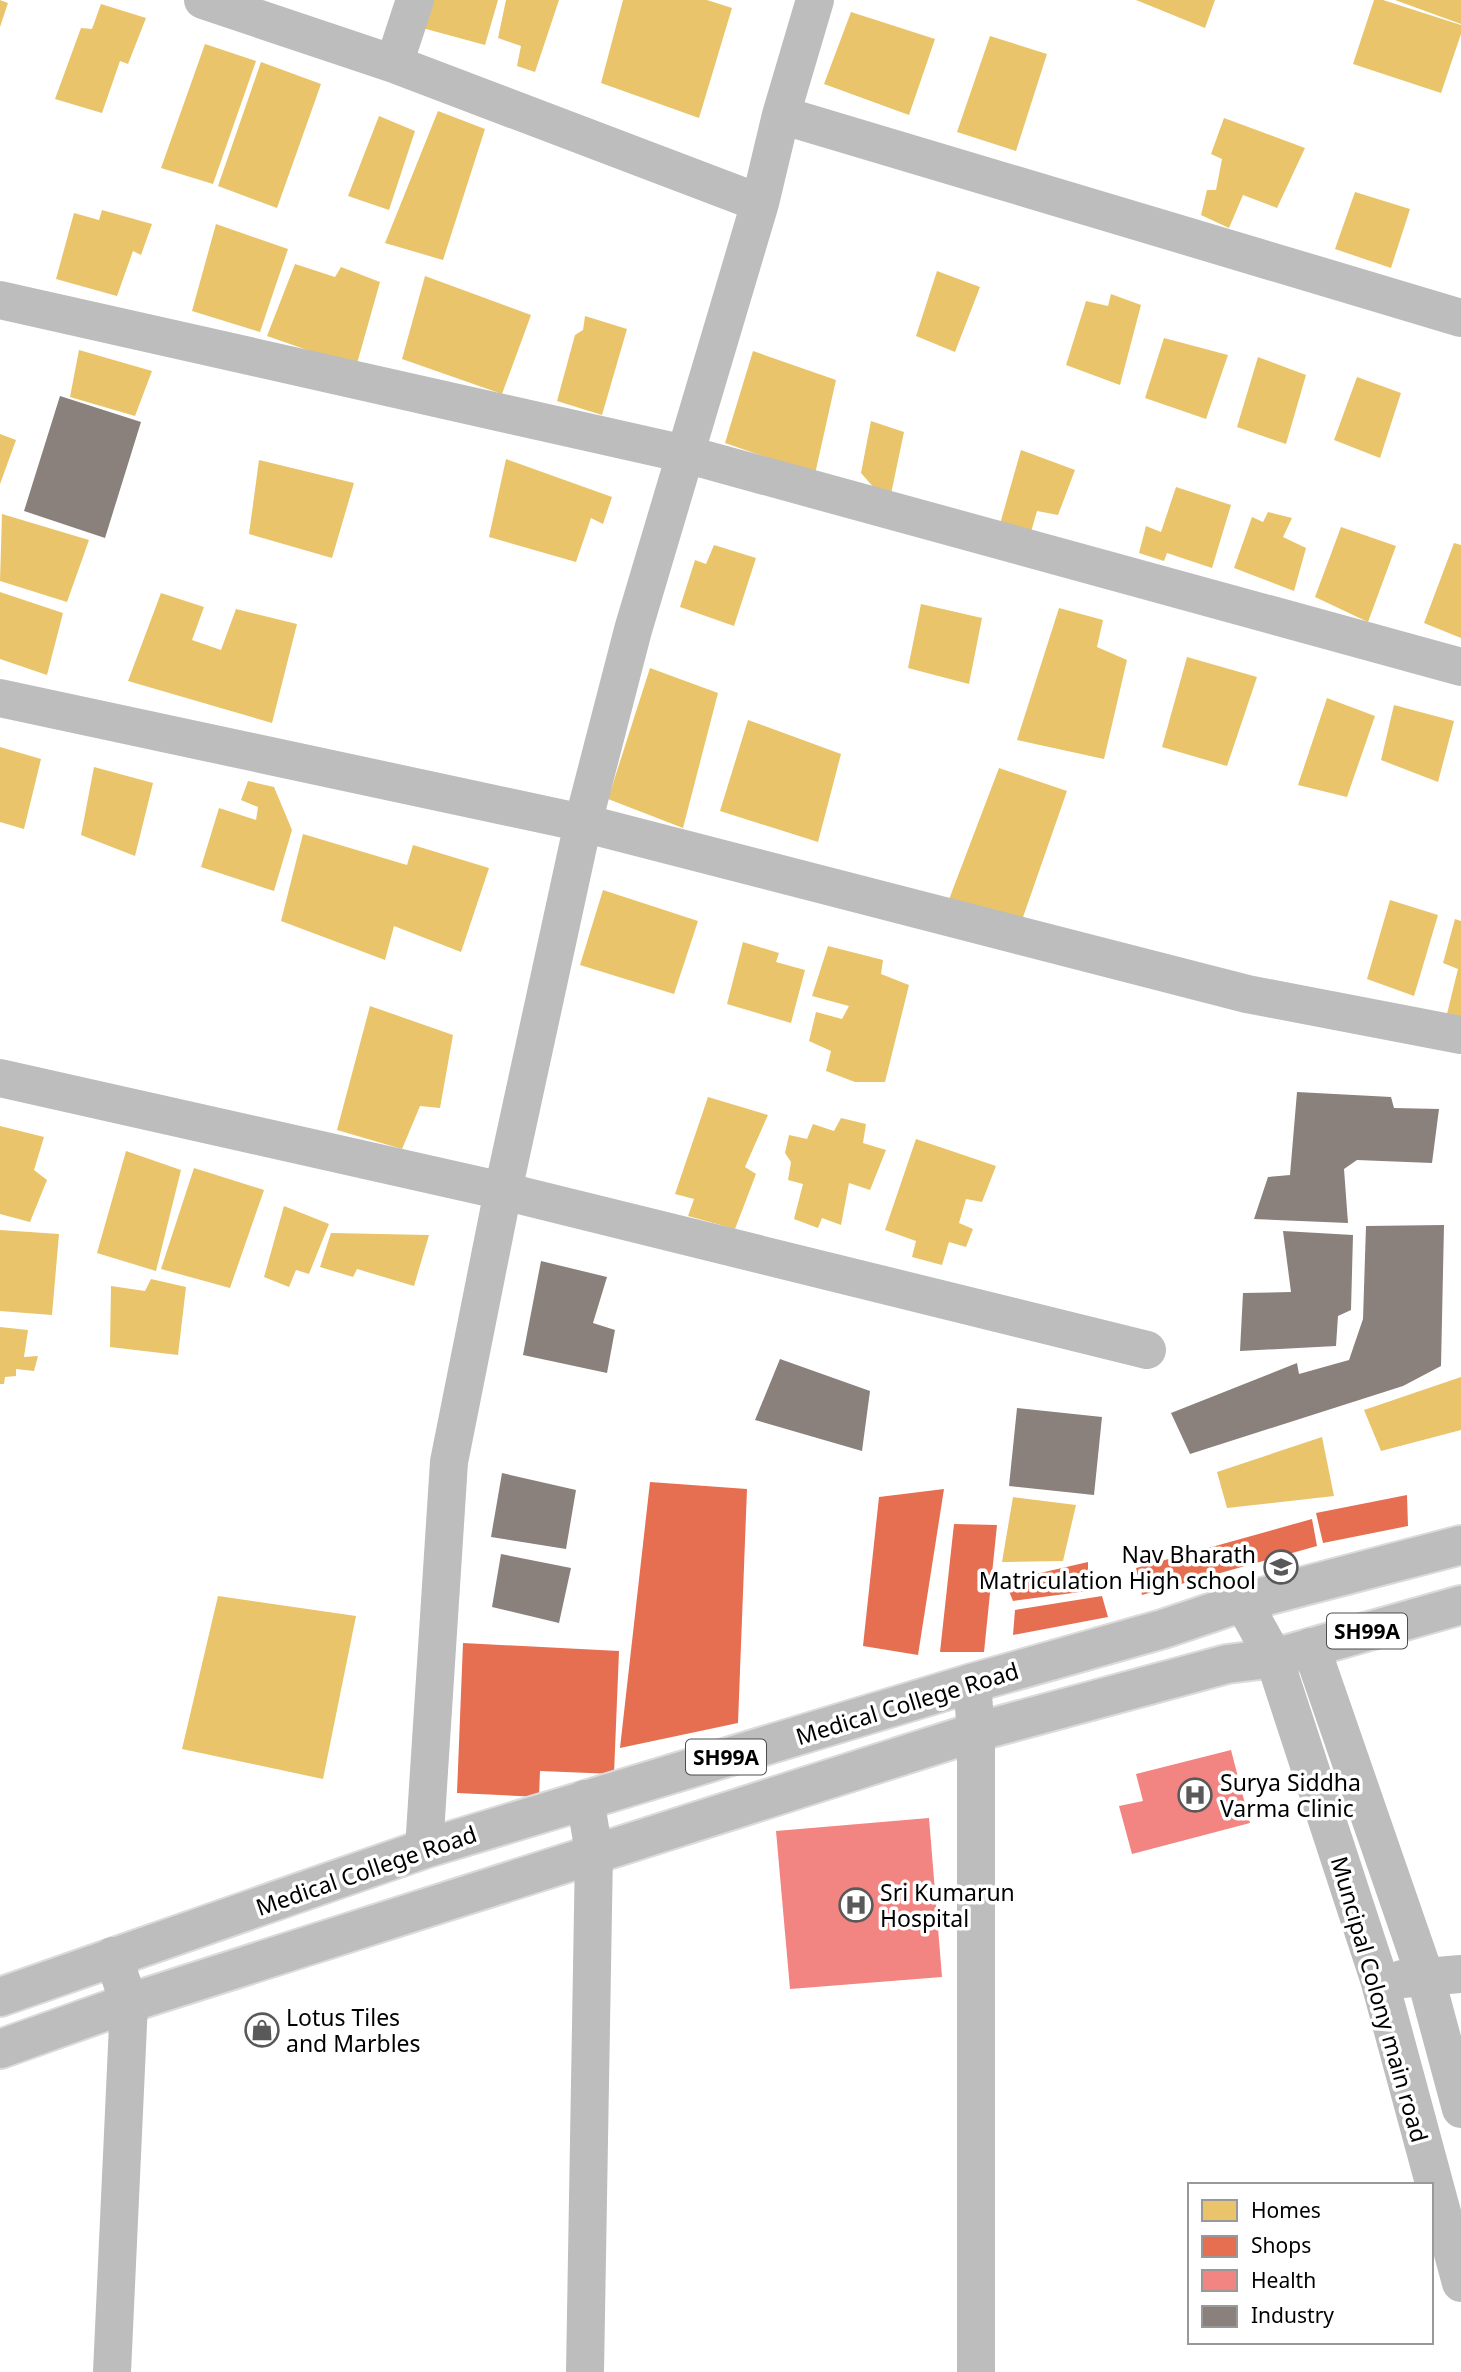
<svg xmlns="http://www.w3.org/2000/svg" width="1461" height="2372" font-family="'Noto Sans',sans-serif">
<rect width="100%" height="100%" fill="#fff"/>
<path fill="#e9c46a" d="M 0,0 L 8,3 L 0,27 Z
M 423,0 L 498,0 L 485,45 L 415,26 Z
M 506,0 L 559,0 L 535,72 L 517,66 L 521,46 L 498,38 Z
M 623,0 L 707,0 L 732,8 L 699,118 L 601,83 Z
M 1136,0 L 1215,0 L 1205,28 Z
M 1374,0 L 1383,0 L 1461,25 L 1461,34 L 1441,93 L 1353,64 Z
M 1395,0 L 1461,0 L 1461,24 Z
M 101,4 L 146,18 L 128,64 L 120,61 L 102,113 L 55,99 L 81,28 L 92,29 Z
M 851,12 L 935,39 L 909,115 L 824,84 Z
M 990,36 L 1047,54 L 1016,151 L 957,132 Z
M 205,44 L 256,61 L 213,184 L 161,168 Z
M 261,62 L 321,84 L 277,208 L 218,186 Z
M 438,111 L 485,129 L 443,260 L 385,243 Z
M 379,116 L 415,131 L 389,210 L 348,196 Z
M 1224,118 L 1305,148 L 1277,208 L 1243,195 L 1229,228 L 1201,215 L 1207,190 L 1216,190 L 1222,159 L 1211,154 Z
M 1355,192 L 1410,209 L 1391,268 L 1335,249 Z
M 102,210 L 152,224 L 141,255 L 133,251 L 117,296 L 56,279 L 74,213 L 99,220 Z
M 216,224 L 288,249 L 260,332 L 192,311 Z
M 295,264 L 335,277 L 341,267 L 380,282 L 356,367 L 267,336 Z
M 937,271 L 980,287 L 955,352 L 916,336 Z
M 425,276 L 531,315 L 502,394 L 402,359 Z
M 1111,294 L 1141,305 L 1120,385 L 1066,365 L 1086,301 L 1108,306 Z
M 585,316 L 627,329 L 602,415 L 557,401 L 575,335 L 583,330 Z
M 1164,338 L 1228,355 L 1206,419 L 1145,398 Z
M 79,350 L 152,371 L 135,416 L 70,397 Z
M 753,351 L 836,380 L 815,474 L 725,443 Z
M 1258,357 L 1306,375 L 1286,444 L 1237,427 Z
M 1357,377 L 1401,393 L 1380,458 L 1334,440 Z
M 871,421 L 904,432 L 891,494 L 875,489 L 861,473 Z
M 0,434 L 16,440 L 0,484 Z
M 1021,450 L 1075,470 L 1058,515 L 1037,511 L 1031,532 L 1000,524 Z
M 506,459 L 612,497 L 603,524 L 591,518 L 576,562 L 489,537 Z
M 259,460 L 354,483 L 332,558 L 249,534 Z
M 1176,487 L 1231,505 L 1212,568 L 1167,553 L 1164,561 L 1139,553 L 1146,526 L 1161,532 Z
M 1268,512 L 1292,518 L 1283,537 L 1306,548 L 1294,591 L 1234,568 L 1252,517 L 1263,522 Z
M 2,514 L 89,540 L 67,602 L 0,581 Z
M 1341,527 L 1396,546 L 1368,622 L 1315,597 Z
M 1454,543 L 1461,545 L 1461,638 L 1424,623 Z
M 714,545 L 756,558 L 734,626 L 680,607 L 695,560 L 706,564 Z
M 0,592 L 63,613 L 47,675 L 0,659 Z
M 161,593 L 204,607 L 192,640 L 221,650 L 236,609 L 297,624 L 272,723 L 128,681 Z
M 921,604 L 982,618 L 969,684 L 908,668 Z
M 1059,608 L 1103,620 L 1097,647 L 1127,660 L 1104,759 L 1017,740 Z
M 1187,657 L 1257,677 L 1227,766 L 1162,747 Z
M 650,668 L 718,693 L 683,828 L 608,799 Z
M 1327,698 L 1375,716 L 1347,797 L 1298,785 Z
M 1394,705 L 1454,721 L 1438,782 L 1381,760 Z
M 748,720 L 841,754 L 818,842 L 720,811 Z
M 0,747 L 41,759 L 24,829 L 0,822 Z
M 94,767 L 153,783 L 135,856 L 81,835 Z
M 999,768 L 1067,791 L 1022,920 L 948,902 Z
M 248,781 L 274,787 L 292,830 L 274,891 L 201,867 L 219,808 L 256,820 L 258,807 L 241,800 Z
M 303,834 L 407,865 L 413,845 L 489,868 L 461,952 L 394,926 L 385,960 L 281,921 Z
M 603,890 L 698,921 L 674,994 L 580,965 Z
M 1390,900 L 1438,915 L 1414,996 L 1367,979 Z
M 1455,919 L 1461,921 L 1461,1026 L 1445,1022 L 1458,969 L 1443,963 Z
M 743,942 L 779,953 L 776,962 L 805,970 L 791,1023 L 727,1004 Z
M 828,946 L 883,960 L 881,974 L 909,985 L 885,1082 L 855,1082 L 826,1071 L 831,1051 L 809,1041 L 816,1012 L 842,1019 L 849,1006 L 812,996 Z
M 370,1006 L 453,1035 L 440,1108 L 420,1106 L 402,1149 L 337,1130 Z
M 708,1097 L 768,1115 L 745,1167 L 756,1174 L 735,1229 L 688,1216 L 694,1199 L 675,1194 Z
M 841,1118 L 866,1124 L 863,1143 L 886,1150 L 870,1190 L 849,1183 L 841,1225 L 822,1218 L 818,1228 L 794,1219 L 803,1184 L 788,1180 L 791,1162 L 785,1153 L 789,1135 L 807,1139 L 813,1124 L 834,1131 Z
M 0,1126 L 44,1137 L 34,1170 L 47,1180 L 30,1222 L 0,1214 Z
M 916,1139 L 996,1166 L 982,1202 L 966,1199 L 959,1223 L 973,1229 L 966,1247 L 949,1242 L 942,1265 L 912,1257 L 916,1241 L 885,1230 Z
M 126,1151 L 181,1170 L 156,1271 L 97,1253 Z
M 194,1168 L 264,1190 L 230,1288 L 161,1269 Z
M 284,1206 L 329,1224 L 309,1274 L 296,1270 L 289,1287 L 264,1277 Z
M 0,1230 L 59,1234 L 52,1315 L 0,1311 Z
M 331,1233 L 429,1235 L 414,1286 L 357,1269 L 353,1277 L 320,1267 Z
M 151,1279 L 186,1287 L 178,1355 L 110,1347 L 111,1286 L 145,1291 Z
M 0,1327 L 28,1330 L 24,1357 L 38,1356 L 34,1371 L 16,1369 L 16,1376 L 5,1377 L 4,1384 L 0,1384 Z
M 1461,1377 L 1461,1430 L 1381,1451 L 1364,1410 Z
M 1322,1437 L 1334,1496 L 1227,1508 L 1217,1472 Z
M 1013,1497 L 1076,1505 L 1063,1561 L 1002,1562 Z
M 218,1596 L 356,1616 L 323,1779 L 182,1749 Z"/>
<path fill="#e76f51" d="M 650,1482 L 747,1489 L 738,1723 L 620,1748 Z
M 944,1489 L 918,1655 L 863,1646 L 879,1497 Z
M 1407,1495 L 1408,1526 L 1323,1543 L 1316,1513 Z
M 1312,1519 L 1317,1546 L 1142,1595 L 1136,1568 Z
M 954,1524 L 997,1525 L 984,1652 L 940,1652 Z
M 1088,1562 L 1088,1591 L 1013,1601 L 1005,1581 Z
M 1102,1596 L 1108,1617 L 1013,1635 L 1015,1610 Z
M 463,1643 L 619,1651 L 614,1774 L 540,1771 L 539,1797 L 457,1793 Z"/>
<path fill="#f28482" d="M 1231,1750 L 1250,1823 L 1132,1854 L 1119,1806 L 1143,1801 L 1136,1774 Z
M 929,1818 L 942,1977 L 790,1989 L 776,1831 Z"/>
<path fill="#8a817c" d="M 60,396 L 141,422 L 105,538 L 24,511 Z
M 1297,1092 L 1391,1097 L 1394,1108 L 1439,1109 L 1432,1163 L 1357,1160 L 1344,1169 L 1348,1223 L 1254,1219 L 1268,1177 L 1290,1175 Z
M 1444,1225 L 1441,1366 L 1403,1386 L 1190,1454 L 1171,1413 L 1297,1363 L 1299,1374 L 1349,1360 L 1363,1319 L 1366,1226 Z
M 1283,1231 L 1353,1235 L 1351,1310 L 1338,1316 L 1336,1346 L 1240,1351 L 1243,1293 L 1291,1292 Z
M 541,1261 L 607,1277 L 593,1323 L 615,1330 L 607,1373 L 523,1355 Z
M 780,1359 L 870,1391 L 862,1451 L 755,1420 Z
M 1017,1408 L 1102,1417 L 1094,1495 L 1009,1486 Z
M 502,1473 L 576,1490 L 566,1549 L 491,1537 Z
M 501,1554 L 571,1568 L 559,1623 L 492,1607 Z"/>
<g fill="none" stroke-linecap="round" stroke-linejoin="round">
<defs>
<path id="major" d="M 0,1997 L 424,1849 L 972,1683 L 1163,1629 L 1243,1602 L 1461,1545
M 0,2049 L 129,2003 L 976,1732 L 1227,1664 L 1274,1658 L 1461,1605"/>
</defs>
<use href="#major" stroke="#dbdbdb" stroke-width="42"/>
<path stroke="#bdbdbd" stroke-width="38" d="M 203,0 L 394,64 L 760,203
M 394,64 L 415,0
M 781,115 L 1461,318
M 0,300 L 685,454 L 1461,667
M 0,698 L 583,823 L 1247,994 L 1461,1035
M 0,1078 L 503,1191 L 1147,1350
M 1243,1602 L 1274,1658 L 1379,1979 L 1461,2283
M 1311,1647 L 1426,1979 L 1461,2109
M 972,1683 L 976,1732 L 976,2372
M 585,1799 L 594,1852 L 585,2372
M 424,1849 L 449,1462 L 503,1191 L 583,823 L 633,630 L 760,203 L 781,115 L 815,0
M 1402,1979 L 1461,1974
M 112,2372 L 129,2003 L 113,1956"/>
<use href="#major" stroke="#bdbdbd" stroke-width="38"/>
</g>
<defs>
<symbol id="school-ring" viewBox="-11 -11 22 22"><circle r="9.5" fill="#fff" stroke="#595959" stroke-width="1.5"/><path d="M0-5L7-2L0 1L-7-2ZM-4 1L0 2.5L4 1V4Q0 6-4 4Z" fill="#595959"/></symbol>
<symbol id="hospital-ring" viewBox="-11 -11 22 22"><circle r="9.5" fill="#fff" stroke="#595959" stroke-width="1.5"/><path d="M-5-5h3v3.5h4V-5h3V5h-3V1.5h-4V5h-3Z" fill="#595959"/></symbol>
<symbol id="shop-ring" viewBox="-11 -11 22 22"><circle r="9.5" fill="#fff" stroke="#595959" stroke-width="1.5"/><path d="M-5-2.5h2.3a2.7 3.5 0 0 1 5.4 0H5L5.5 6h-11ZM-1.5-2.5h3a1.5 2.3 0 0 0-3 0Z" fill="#595959"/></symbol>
</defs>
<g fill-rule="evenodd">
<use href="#school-ring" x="1262" y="1548" width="38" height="38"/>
<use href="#hospital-ring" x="1176" y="1776" width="38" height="38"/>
<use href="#hospital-ring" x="837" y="1886" width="38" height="38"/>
<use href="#shop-ring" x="243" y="2011" width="38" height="38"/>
</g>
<g text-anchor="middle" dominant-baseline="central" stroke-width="7" stroke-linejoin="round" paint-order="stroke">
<g fill="#fff" stroke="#4c4c4c" stroke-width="2">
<rect x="1327" y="1613.5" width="80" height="35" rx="5"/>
<rect x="686" y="1739.5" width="80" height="35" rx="5"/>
</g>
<g font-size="21" font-weight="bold" fill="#000">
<text x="1367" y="1631">SH99A</text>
<text x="726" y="1757">SH99A</text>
</g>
<g font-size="23" fill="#000" stroke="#fff" text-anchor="start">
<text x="1256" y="1554" text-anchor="end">Nav Bharath<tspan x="1256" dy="26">Matriculation High school</tspan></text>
<text x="1220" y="1782">Surya Siddha<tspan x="1220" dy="26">Varma Clinic</tspan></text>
<text x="880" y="1892">Sri Kumarun<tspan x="880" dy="26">Hospital</tspan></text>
<text x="286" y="2017">Lotus Tiles<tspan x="286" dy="26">and Marbles</tspan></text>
</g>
<g font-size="23" fill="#000" stroke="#fff">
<text transform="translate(907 1703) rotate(-17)">Medical College Road</text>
<text transform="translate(366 1870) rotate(-19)">Medical College Road</text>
<text transform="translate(1380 1999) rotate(74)">Muncipal Colony main road</text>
</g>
</g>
<rect x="1188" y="2183" width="245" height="161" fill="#ffffff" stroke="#999999" stroke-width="2"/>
<rect x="1202" y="2200" width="35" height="21" fill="#e9c46a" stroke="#999999" stroke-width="2"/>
<text x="1251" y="2218" font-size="21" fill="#000000">Homes</text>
<rect x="1202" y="2236" width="35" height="21" fill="#e76f51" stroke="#999999" stroke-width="2"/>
<text x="1251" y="2253" font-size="21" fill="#000000">Shops</text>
<rect x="1202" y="2270" width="35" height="21" fill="#f28482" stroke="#999999" stroke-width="2"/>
<text x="1251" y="2288" font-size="21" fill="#000000">Health</text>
<rect x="1202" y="2306" width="35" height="21" fill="#8a817c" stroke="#999999" stroke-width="2"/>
<text x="1251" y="2323" font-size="21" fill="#000000">Industry</text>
</svg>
